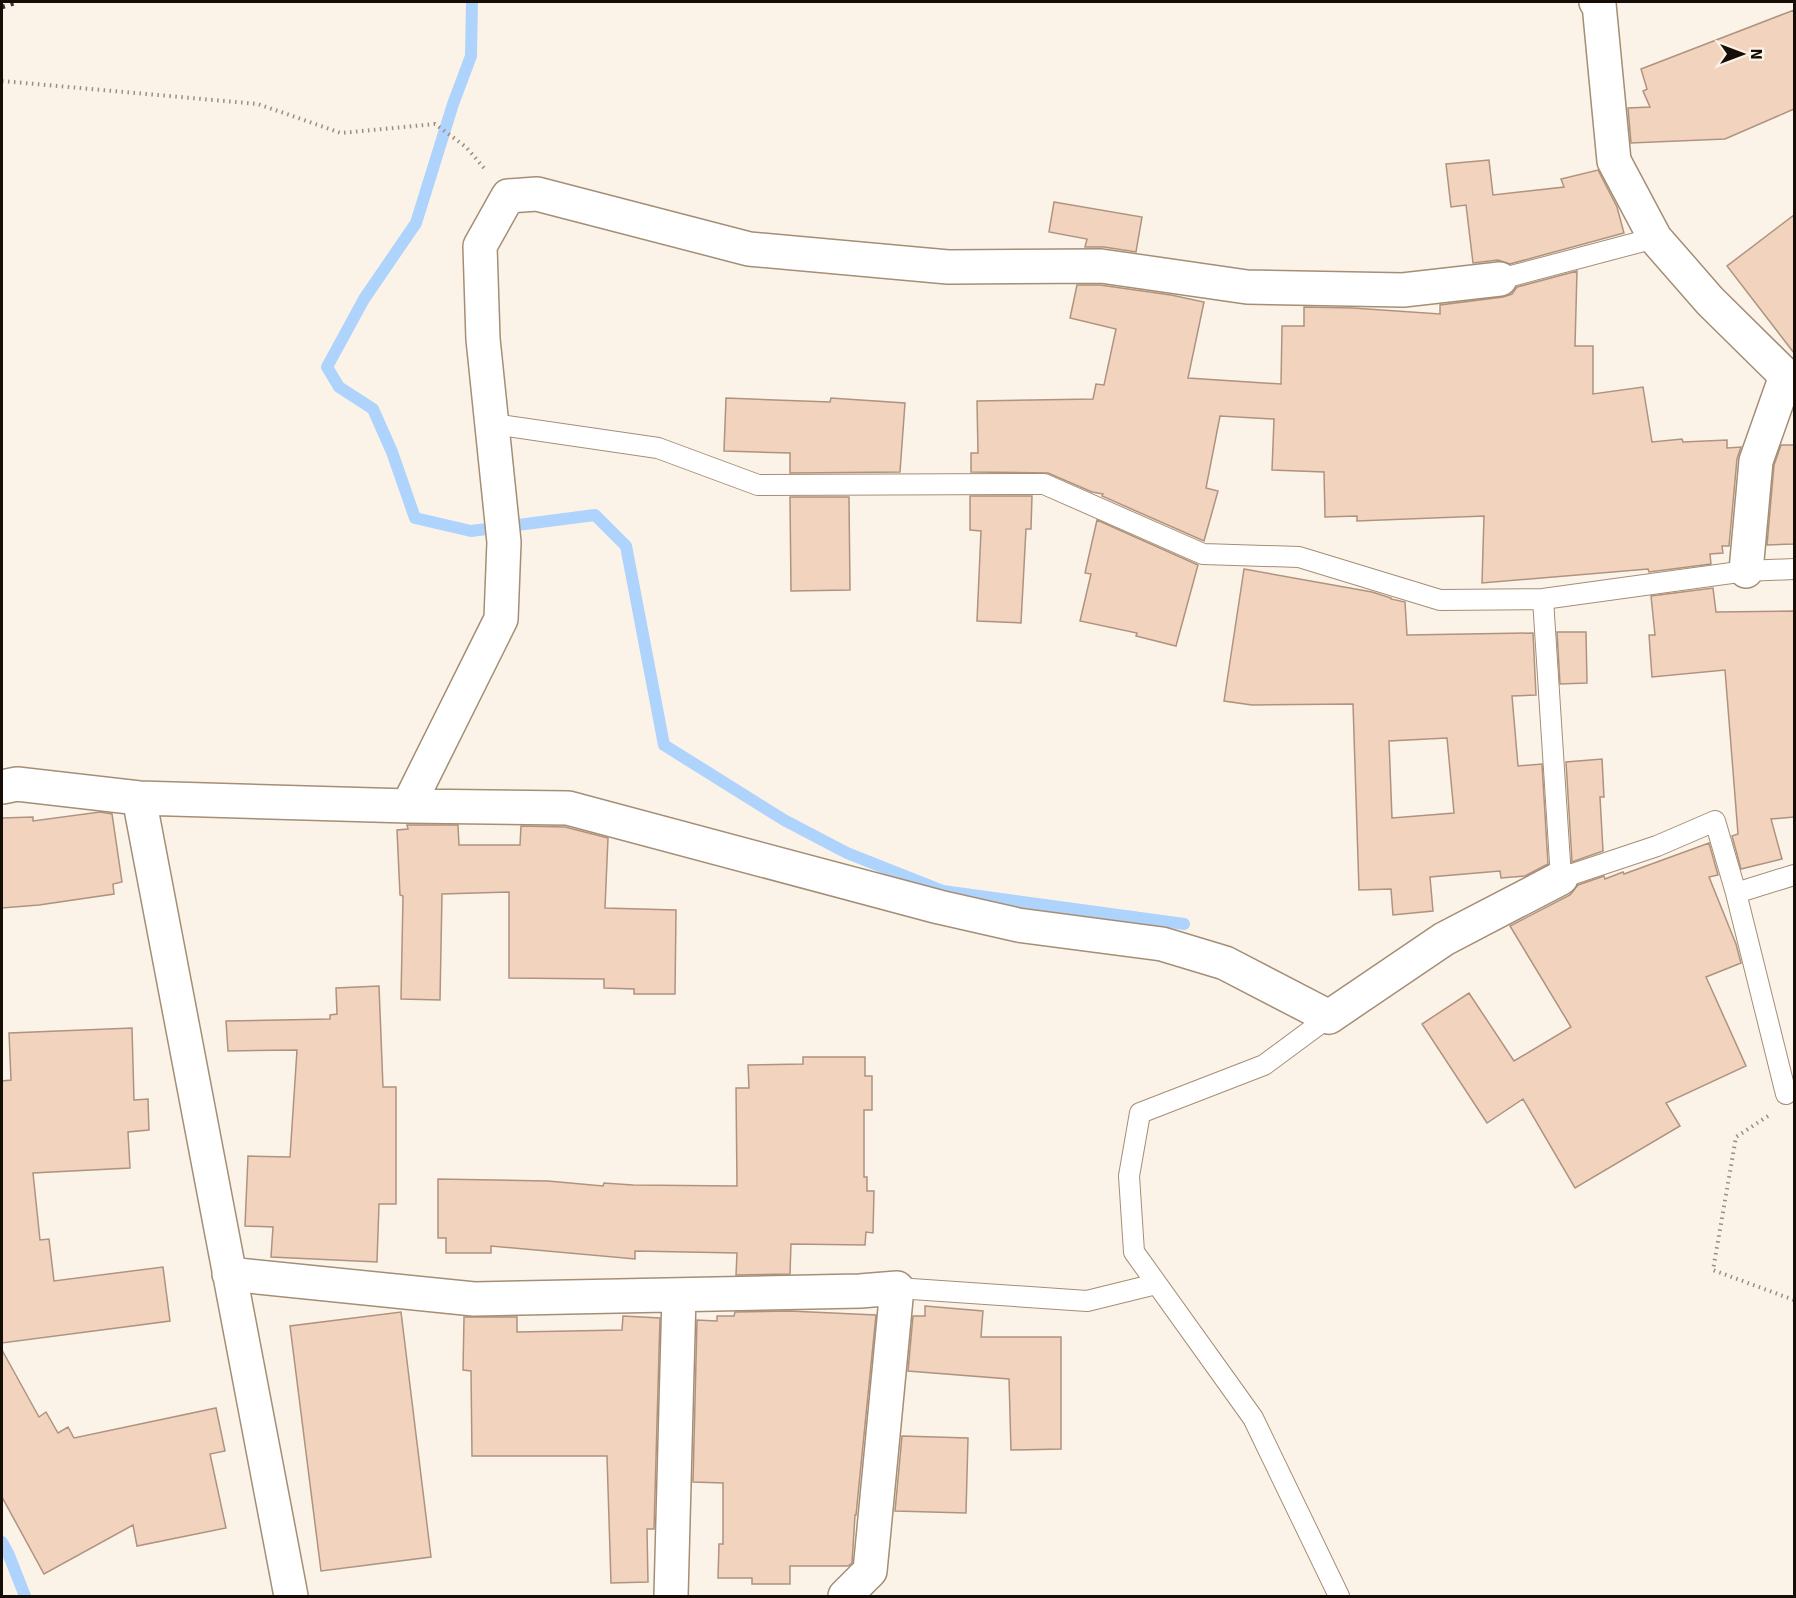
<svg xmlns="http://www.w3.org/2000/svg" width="1796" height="1598" font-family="Signika,sans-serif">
<rect width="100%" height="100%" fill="#fcf3e8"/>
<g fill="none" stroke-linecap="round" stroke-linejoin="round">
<path stroke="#aed3fc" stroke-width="12" d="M 472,2 L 471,56 L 453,104 L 416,223 L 364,299 L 327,367 L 339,387 L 373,409 L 392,452 L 415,518 L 471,531 L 595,515 L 626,546 L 664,745 L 784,820 L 847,853 L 943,891 L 1184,924
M 2,1542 L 8,1553 L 25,1596"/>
</g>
<path fill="#f1d3be" stroke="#af937f" stroke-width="1.5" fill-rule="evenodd" d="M 1794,10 L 1794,109 L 1725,139 L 1631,143 L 1628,108 L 1650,107 L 1643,91 L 1647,89 L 1641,69 Z
M 1489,160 L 1493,195 L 1564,187 L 1561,179 L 1598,170 L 1617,207 L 1624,233 L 1510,264 L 1498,260 L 1473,263 L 1466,205 L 1451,207 L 1446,164 Z
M 1054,202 L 1142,217 L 1136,252 L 1104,247 L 1085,247 L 1087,239 L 1049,232 Z
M 1794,215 L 1794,353 L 1727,266 Z
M 1577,271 L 1575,346 L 1593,346 L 1593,394 L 1643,387 L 1652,442 L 1682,439 L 1683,442 L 1727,440 L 1727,448 L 1741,447 L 1737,459 L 1729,546 L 1722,546 L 1723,553 L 1710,554 L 1711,564 L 1649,572 L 1648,569 L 1482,583 L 1484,516 L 1357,521 L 1357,516 L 1325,517 L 1324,472 L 1272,470 L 1274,419 L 1220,416 L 1206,488 L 1218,491 L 1204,541 L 1102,496 L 1103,494 L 1092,492 L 1048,473 L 971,472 L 971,453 L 978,453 L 977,401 L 1093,399 L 1096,384 L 1104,385 L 1116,329 L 1070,318 L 1077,285 L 1100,285 L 1171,295 L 1204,302 L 1188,378 L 1281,384 L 1282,326 L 1304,326 L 1304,307 L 1353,308 L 1440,314 L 1440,305 L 1503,297 L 1512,294 L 1517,287 Z
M 726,398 L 830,402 L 831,398 L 905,403 L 900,472 L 790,473 L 790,453 L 724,451 Z
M 1781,445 L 1794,445 L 1794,544 L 1767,545 L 1774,465 Z
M 970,496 L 1032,496 L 1031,529 L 1026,529 L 1021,623 L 977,621 L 981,531 L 970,530 Z
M 790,497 L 849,497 L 850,590 L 791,591 Z
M 1097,520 L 1198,565 L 1176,646 L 1136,636 L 1137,633 L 1080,621 L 1091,574 L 1085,573 Z
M 1244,569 L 1372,592 L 1391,598 L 1391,599 L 1405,602 L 1407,635 L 1533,633 L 1536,695 L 1512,696 L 1518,766 L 1542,764 L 1548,864 L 1525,876 L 1501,878 L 1500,871 L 1430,877 L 1433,911 L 1393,915 L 1391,889 L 1359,890 L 1353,704 L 1252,705 L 1224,701 ZM 1447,738 L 1454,813 L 1392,818 L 1389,741 Z
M 1713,588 L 1716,612 L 1794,611 L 1794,817 L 1771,819 L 1782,859 L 1741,869 L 1732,836 L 1738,834 L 1725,670 L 1652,677 L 1649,635 L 1655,635 L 1651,596 Z
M 1557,632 L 1586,632 L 1587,683 L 1560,684 Z
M 1602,759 L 1604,797 L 1600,797 L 1603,851 L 1572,862 L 1566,762 Z
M 100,812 L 112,814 L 122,882 L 113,884 L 114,894 L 39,905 L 2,908 L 2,818 L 33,817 L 33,821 Z
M 407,825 L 458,825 L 459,845 L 520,845 L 521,826 L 565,827 L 608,838 L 605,908 L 676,910 L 675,994 L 634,994 L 634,989 L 604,988 L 604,979 L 509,978 L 509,892 L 442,894 L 440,1000 L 401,999 L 403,896 L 400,895 L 397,830 L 408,829 Z
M 1709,843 L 1718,875 L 1709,877 L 1736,944 L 1741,963 L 1706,977 L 1746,1066 L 1666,1103 L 1680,1126 L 1575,1188 L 1523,1099 L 1487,1123 L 1422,1024 L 1469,993 L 1514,1061 L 1571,1027 L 1510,926 L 1570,895 L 1578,885 L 1604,876 L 1605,879 L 1623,872 L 1624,874 Z
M 379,986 L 383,1087 L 396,1087 L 396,1204 L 379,1204 L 377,1262 L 271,1257 L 273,1227 L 245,1226 L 248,1156 L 290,1157 L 297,1050 L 228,1051 L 226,1021 L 330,1019 L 330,1015 L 337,1014 L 336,988 Z
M 132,1028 L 134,1100 L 148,1099 L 149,1130 L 128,1132 L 130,1168 L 33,1173 L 40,1240 L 49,1239 L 54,1281 L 163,1267 L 170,1321 L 2,1343 L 2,1081 L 11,1080 L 9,1033 Z
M 803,1057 L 865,1057 L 865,1076 L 872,1076 L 872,1110 L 864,1110 L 864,1177 L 867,1177 L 867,1191 L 874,1191 L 873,1233 L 866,1232 L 865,1245 L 791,1244 L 790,1274 L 736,1275 L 737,1253 L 635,1251 L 635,1259 L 491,1246 L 491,1253 L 446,1253 L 446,1238 L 438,1238 L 438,1179 L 548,1181 L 603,1186 L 604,1183 L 633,1185 L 737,1186 L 736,1088 L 749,1088 L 748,1065 L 803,1064 Z
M 925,1306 L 983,1311 L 981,1337 L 1061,1337 L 1061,1449 L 1011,1450 L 1009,1379 L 908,1371 L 913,1316 L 925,1316 Z
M 789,1311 L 876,1315 L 856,1515 L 855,1515 L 852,1563 L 848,1566 L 790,1566 L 790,1584 L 752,1584 L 752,1578 L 718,1578 L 719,1544 L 723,1544 L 723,1483 L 693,1482 L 697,1320 L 717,1321 L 717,1316 L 734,1316 L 735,1312 Z
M 401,1312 L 431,1557 L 321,1571 L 290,1326 Z
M 623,1316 L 660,1318 L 654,1529 L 647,1529 L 648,1582 L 611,1583 L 607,1456 L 472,1456 L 471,1371 L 463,1370 L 464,1317 L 517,1317 L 517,1332 L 622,1330 Z
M 2,1350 L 39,1417 L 46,1412 L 58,1433 L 68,1427 L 74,1438 L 216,1408 L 225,1451 L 210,1454 L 226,1528 L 137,1546 L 133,1525 L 44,1574 L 2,1497 Z
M 902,1436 L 968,1438 L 966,1513 L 895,1511 Z"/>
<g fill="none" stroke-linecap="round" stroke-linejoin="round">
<defs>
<path id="lane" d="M 1500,279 L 1655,238
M 493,424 L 658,448 L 758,485 L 1044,484 L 1203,554 L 1299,557 L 1440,600 L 1543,599 L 1746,571 L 1794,569
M 1543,599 L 1561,878 L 1657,846 L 1715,821 L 1736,893 L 1786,1094
M 1736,893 L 1794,875
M 1329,1017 L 1264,1065 L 1140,1113 L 1129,1176 L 1134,1252 L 1253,1418 L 1339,1596
M 897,1288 L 1087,1301 L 1156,1284"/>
<path id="street" d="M 1596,2 L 1599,4 L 1614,161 L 1655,238 L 1710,301 L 1786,376 L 1756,461 L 1746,571
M 2,787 L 17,784 L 139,798 L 408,806 L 568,808 L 939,907 L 1018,925 L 1162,944 L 1225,963 L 1329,1017 L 1444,939 L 1561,878
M 139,798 L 291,1596
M 408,806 L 501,619 L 504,542 L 483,339 L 480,246 L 508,196 L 537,194 L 749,249 L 948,267 L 1101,266 L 1247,287 L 1403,290 L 1500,279
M 229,1274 L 474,1299 L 860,1291 L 897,1288 L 870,1571 L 845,1596
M 671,1596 L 679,1295"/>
</defs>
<use href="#lane" stroke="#a48e75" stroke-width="22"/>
<use href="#street" stroke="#a48e75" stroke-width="36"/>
<path stroke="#978f85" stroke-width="4" stroke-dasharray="1.5 4.5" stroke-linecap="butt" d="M 2,81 L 258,104 L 341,133 L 435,124 L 466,147 L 484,168
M 1768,1116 L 1736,1137 L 1713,1270 L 1794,1300"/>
<use href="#lane" stroke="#fff" stroke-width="20"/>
<use href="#street" stroke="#fff" stroke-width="33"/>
<path stroke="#3a3229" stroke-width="4.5" stroke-dasharray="3 6" stroke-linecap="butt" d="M 2,7 L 18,2"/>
</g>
<rect width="1796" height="1598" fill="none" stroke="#160e06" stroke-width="6"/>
<g transform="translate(1742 54) rotate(90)" stroke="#fcf3e8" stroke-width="4.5" paint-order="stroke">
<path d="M0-4.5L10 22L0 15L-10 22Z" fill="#160e06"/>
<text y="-9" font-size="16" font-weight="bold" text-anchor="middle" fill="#160e06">N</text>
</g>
</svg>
